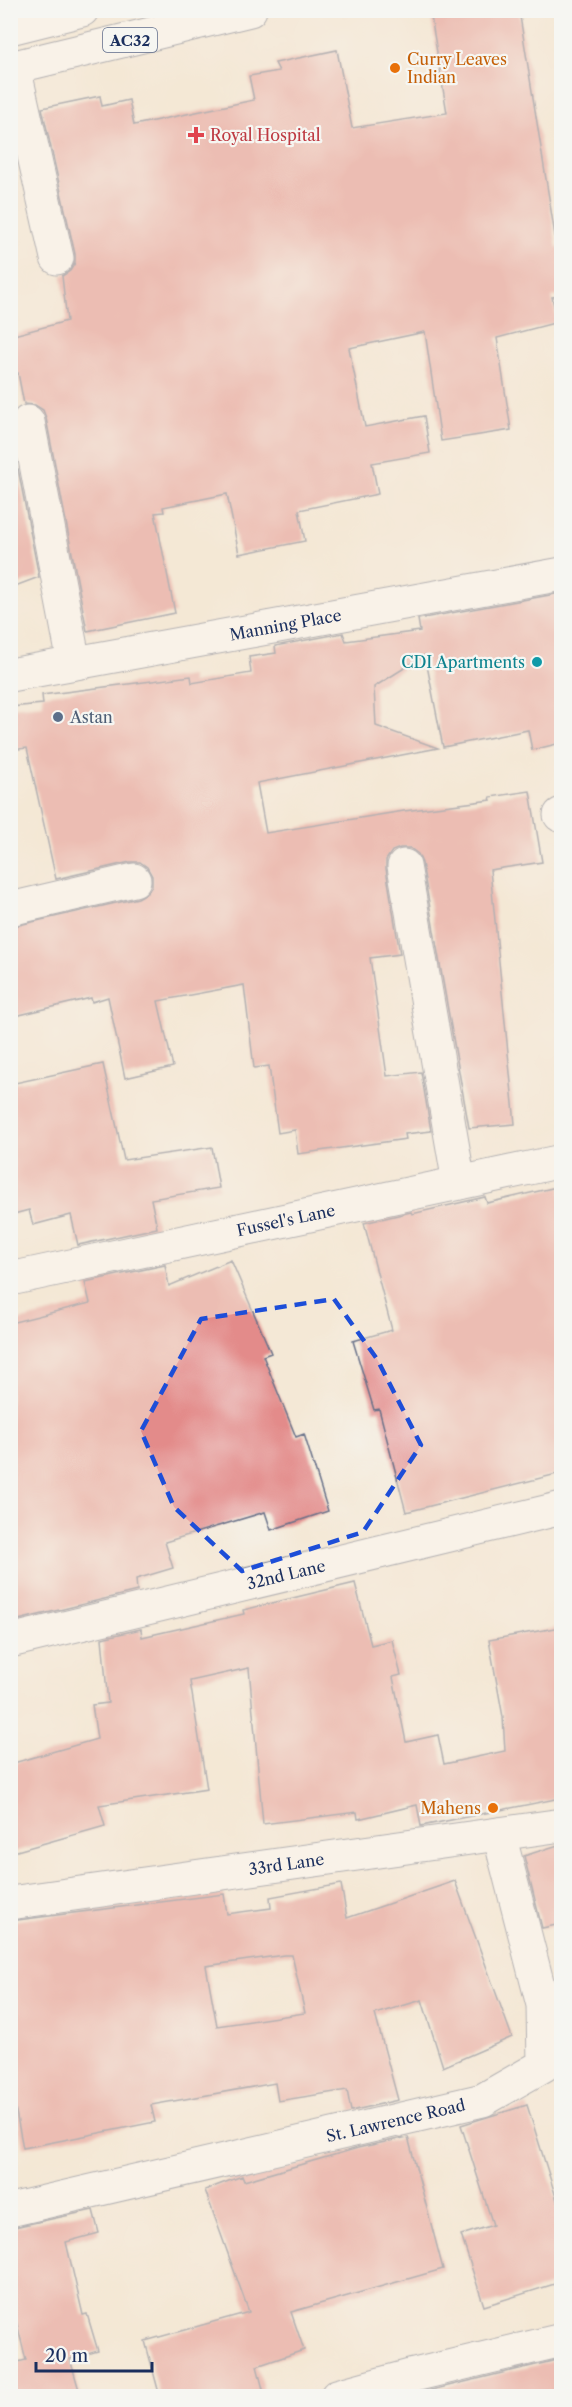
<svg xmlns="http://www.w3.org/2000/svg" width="572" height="2407" font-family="'Libre Caslon Text',serif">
<rect width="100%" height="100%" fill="#f6f6f2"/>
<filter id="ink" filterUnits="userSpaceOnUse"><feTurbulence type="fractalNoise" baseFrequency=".0167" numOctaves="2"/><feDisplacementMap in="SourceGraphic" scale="12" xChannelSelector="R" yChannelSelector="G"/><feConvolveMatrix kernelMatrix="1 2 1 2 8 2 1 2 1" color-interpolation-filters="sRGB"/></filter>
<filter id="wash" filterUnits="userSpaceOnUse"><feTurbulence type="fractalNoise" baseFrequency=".008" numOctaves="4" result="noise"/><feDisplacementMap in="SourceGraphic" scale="24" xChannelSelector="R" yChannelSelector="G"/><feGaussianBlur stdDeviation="1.35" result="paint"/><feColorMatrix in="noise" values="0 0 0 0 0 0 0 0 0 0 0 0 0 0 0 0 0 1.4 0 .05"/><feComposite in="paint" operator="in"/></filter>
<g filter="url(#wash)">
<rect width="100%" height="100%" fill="#f4e8d6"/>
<g id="blocks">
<path fill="#e38b8a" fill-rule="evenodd" d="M 430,10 L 519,10 L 557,248 L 561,247 L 561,296 L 552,297 L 558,322 L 497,338 L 511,430 L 441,441 L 425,332 L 349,348 L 365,427 L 424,416 L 430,453 L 372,463 L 378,494 L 299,510 L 305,541 L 239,554 L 227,494 L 163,507 L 164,512 L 155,513 L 175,613 L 87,631 L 46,418 L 43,410 L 35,405 L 24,404 L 18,373 L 10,375 L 10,336 L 67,321 L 62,276 L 70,271 L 75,263 L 75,254 L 42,108 L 100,96 L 102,106 L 129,100 L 134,125 L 254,100 L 249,76 L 279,71 L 275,63 L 337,50 L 352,128 L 447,113 Z
M 18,469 L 39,577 L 10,588 L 10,470 Z
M 561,593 L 561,743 L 532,750 L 528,730 L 443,747 L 425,655 L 374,687 L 376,726 L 438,748 L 257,783 L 266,833 L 404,811 L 491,800 L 490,797 L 530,791 L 542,862 L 490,870 L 515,1124 L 469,1128 L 422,863 L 418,854 L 410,848 L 400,848 L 392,851 L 386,860 L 386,869 L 400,954 L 370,958 L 387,1076 L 421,1072 L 431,1131 L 405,1134 L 406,1139 L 298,1154 L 295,1130 L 278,1133 L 269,1066 L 254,1068 L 244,985 L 158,1001 L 173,1067 L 125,1078 L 108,997 L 92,1002 L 91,998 L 15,1016 L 10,997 L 10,927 L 138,898 L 147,893 L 152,886 L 152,876 L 147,867 L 140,862 L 130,862 L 56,879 L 27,748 L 10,750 L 10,707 L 43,704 L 42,695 L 191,676 L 192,683 L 251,673 L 249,657 L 276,653 L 275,646 L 343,633 L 346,641 L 420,631 L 418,619 Z
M 103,1064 L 124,1160 L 212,1147 L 219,1188 L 151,1199 L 157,1228 L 78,1245 L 71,1215 L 33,1225 L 29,1210 L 10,1215 L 10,1084 Z
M 561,1186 L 561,1473 L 406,1512 L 379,1409 L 374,1410 L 353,1341 L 392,1330 L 364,1223 L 411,1212 L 412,1214 L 485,1197 L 487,1203 Z
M 231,1260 L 271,1353 L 263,1356 L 296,1437 L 304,1434 L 328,1511 L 271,1530 L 265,1512 L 165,1542 L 173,1568 L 136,1579 L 137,1591 L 10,1622 L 10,1323 L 90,1303 L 85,1282 L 165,1265 L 169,1286 Z
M 355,1583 L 371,1645 L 392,1640 L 401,1675 L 393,1677 L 406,1742 L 438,1735 L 444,1764 L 505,1751 L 503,1717 L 489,1640 L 561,1627 L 561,1798 L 421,1826 L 417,1805 L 358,1819 L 357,1812 L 263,1824 L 249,1668 L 190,1681 L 207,1789 L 99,1805 L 105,1826 L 10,1853 L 10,1764 L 97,1739 L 92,1705 L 108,1703 L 102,1638 L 141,1629 L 142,1637 L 244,1614 L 243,1610 Z
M 561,1844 L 561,1924 L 542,1928 L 524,1856 Z
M 455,1881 L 512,2037 L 443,2067 L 422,2000 L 375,2014 L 398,2100 L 351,2111 L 347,2090 L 278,2101 L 275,2083 L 151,2105 L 155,2122 L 23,2148 L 10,2081 L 10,1921 L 224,1894 L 227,1914 L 271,1908 L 270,1897 L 341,1884 L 347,1918 ZM 284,1955 L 292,1955 L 305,2013 L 217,2026 L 206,1966 Z
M 527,2105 L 561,2213 L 561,2282 L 484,2306 L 461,2235 L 493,2225 L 461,2125 Z
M 408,2137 L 443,2269 L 291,2312 L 304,2350 L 257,2366 L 265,2397 L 160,2397 L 145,2341 L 249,2312 L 205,2190 L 242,2176 L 244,2181 L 358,2148 Z
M 93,2210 L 99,2233 L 66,2242 L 83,2315 L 87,2314 L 98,2351 L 70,2359 L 81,2397 L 10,2397 L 10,2364 L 26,2360 L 10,2296 L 10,2228 Z
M 561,2359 L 561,2397 L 406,2397 L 419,2393 Z"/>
</g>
</g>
<g filter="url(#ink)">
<use href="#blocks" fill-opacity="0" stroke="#677088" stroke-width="1.5"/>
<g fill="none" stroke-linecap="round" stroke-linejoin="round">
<defs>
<g id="minor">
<path d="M 14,67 L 57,258"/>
<path d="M 28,422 L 74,663"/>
<path id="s1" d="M 10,675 L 562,574"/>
<path d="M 560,815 L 562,814"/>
<path d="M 404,866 L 459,1183"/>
<path d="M 10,909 L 134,880"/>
<path id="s2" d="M 10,1279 L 562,1161"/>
<path id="s3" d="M 10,1641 L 562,1508"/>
<path id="s4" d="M 10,1903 L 562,1825"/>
<path id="s5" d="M 10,2210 L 483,2100 L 544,2065 L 543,2005 L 499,1834"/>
<path d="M 337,2396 L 414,2375 L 562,2340"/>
</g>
<path id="primary" d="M 10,28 L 82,10
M 10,68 L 250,10"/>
</defs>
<use href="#minor" stroke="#677088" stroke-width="35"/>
<use href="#primary" stroke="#677088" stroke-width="35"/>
<use href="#minor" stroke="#fff" stroke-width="33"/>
<use href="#primary" stroke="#fff" stroke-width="33"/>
</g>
</g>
<path d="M0 0H572V2407H0ZM 334,1299 L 377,1359 L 421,1445 L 363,1532 L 242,1571 L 174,1507 L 141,1431 L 201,1319 Z" fill="#f4e8d6" fill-opacity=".55" fill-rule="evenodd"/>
<path fill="none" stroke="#1d4ed8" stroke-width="4.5" stroke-dasharray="12 8" stroke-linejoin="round" d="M 334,1299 L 377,1359 L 421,1445 L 363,1532 L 242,1571 L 174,1507 L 141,1431 L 201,1319 Z"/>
<g fill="#e8710a" stroke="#f6f6f2" stroke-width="2">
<circle cx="395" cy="68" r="6"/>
<circle cx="493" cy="1808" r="6"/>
</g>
<path fill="#e0444e" stroke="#f6f6f2" stroke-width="2" d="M193 126h6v6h6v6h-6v6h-6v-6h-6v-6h6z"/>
<circle fill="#0f9aa8" stroke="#f6f6f2" stroke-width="2" cx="537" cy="662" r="6"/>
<circle fill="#5c6f8a" stroke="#f6f6f2" stroke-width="2" cx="58" cy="717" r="6"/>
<g text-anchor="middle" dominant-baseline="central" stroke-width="4.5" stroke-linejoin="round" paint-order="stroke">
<rect fill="#f6f6f2" stroke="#5d6b8a" stroke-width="1.5" x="103" y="28" width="54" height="24" rx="4.5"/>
<g font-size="15" font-weight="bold" fill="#1b2f5e">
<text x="130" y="40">AC32</text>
</g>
<g font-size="16" fill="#c56008" stroke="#f6f6f2" text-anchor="start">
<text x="407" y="59">Curry Leaves<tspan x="407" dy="18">Indian</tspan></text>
<text x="481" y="1808" text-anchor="end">Mahens</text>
</g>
<g font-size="16" fill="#be3a42" stroke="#f6f6f2" text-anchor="start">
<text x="210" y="135">Royal Hospital</text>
</g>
<g font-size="16" fill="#1b2f5e" stroke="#f6f6f2">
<text stroke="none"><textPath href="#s1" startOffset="280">Manning Place</textPath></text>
<text stroke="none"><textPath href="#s2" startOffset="282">Fussel's Lane</textPath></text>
<text stroke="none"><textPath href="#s3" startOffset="284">32nd Lane</textPath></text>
<text stroke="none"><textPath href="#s4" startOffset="279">33rd Lane</textPath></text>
<text stroke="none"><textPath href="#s5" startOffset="396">St. Lawrence Road</textPath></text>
</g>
<g font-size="16" fill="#0d838f" stroke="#f6f6f2" text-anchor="end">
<text x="525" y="662">CDI Apartments</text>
</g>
<g font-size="16" fill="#4e5e75" stroke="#f6f6f2" text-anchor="start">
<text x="70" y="717">Astan</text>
</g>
</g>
<rect width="572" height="2407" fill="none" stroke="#f6f6f2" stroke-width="36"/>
<path d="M36 2362v9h116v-9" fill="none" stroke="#1b2f5e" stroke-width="3"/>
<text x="45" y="2362" font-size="18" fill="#1b2f5e" stroke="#f6f6f2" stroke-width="4.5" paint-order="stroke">20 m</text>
</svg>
